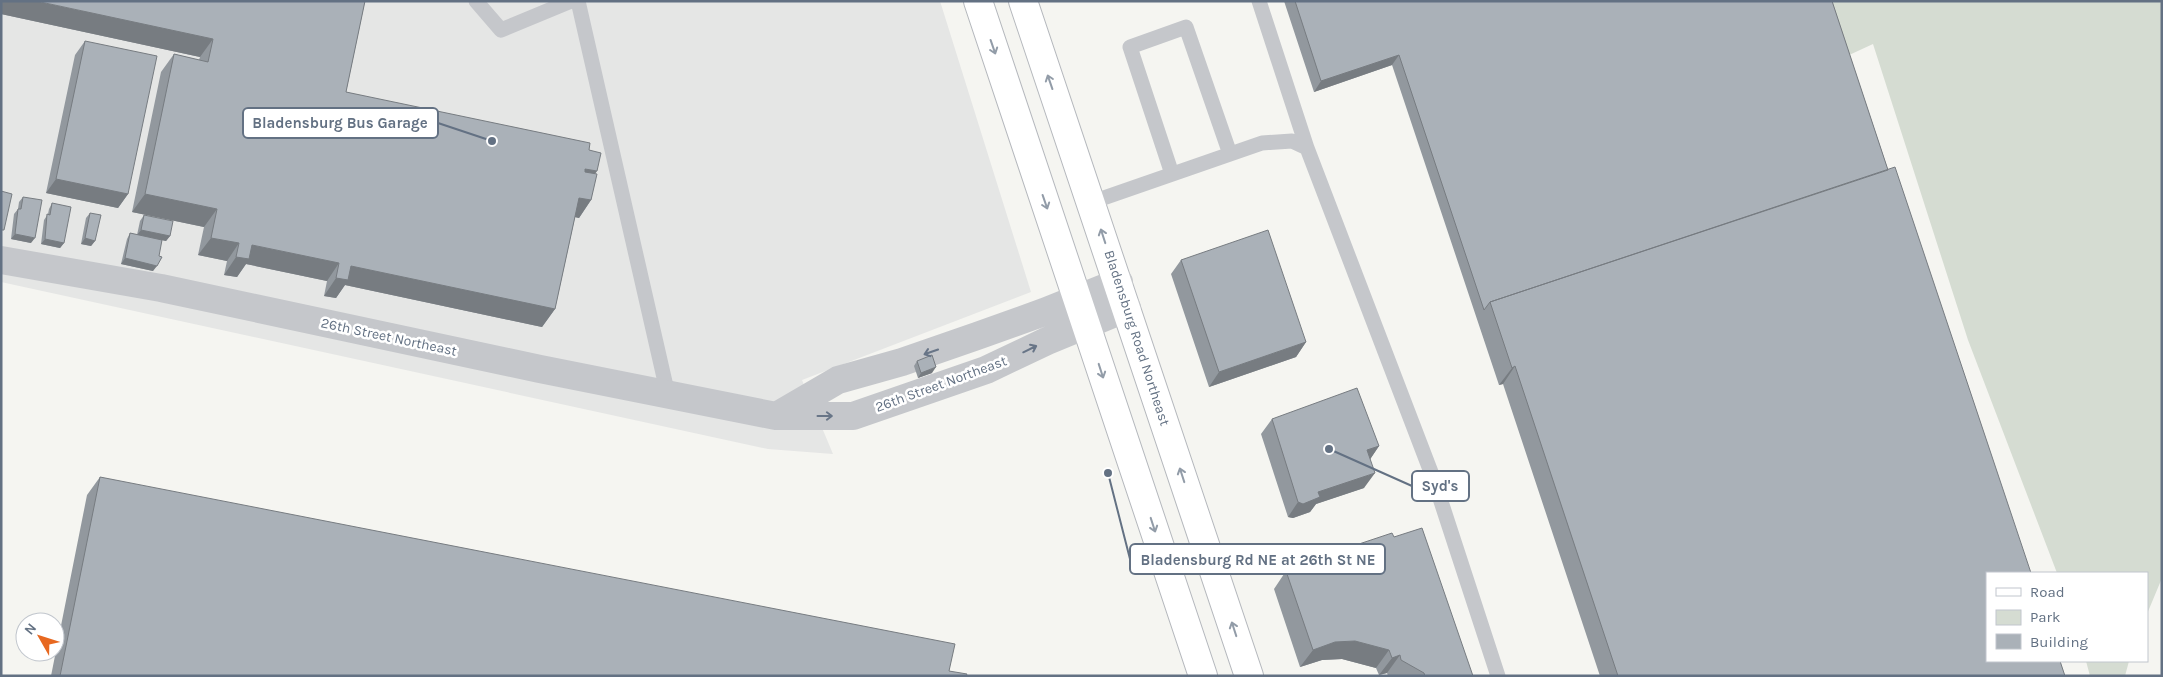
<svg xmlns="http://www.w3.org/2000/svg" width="2163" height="677" font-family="Karla,sans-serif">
<rect width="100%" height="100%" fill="#f5f5f1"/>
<path fill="#e5e6e5" d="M 1,1 L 940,1 L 1031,292 L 802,380 L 833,454 L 768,449 L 1,282 Z"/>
<path fill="#d5dcd2" d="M 1828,1 L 2162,1 L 2162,578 L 2147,614 L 2147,573 L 2057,573 L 1968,340 L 1873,44 L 1847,56 Z
M 2086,661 L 2129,661 L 2125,676 L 2090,676 Z"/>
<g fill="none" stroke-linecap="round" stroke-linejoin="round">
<defs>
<path id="primary" d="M 978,1 L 1203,676
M 1023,1 L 1249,676"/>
</defs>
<use href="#primary" stroke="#b5b8bd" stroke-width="30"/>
<path stroke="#c5c7cb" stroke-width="15" d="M 476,1 L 501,30 L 571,1
M 578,1 L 668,395
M 1259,1 L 1307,148
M 1172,174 L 1130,47 L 1186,27 L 1230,154
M 1092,202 L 1262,143 L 1292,141 L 1307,148 L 1434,480 L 1498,676"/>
<path stroke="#c5c7cb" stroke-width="28" d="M 1,260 L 161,288 L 540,369 L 776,416 L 853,416 L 986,370 L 1047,341 L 1127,308
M 778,415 L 838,380 L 902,362 L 977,336 L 1044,312 L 1119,282"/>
<use href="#primary" stroke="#fff" stroke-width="28"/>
</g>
<path fill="#92989e" d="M 365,1 L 346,92 L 589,150 L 595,174 L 591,200 L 579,218 L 575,217 L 555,309 L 542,327 L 345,285 L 336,298 L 324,296 L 327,281 L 246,264 L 237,277 L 224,275 L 227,261 L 198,255 L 204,227 L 132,212 L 161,72 L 174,54 L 199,60 L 200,57 L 1,14 Z
M 1284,1 L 1832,1 L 1888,170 L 2065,676 L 1600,676 L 1503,384 L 1499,385 L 1392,65 L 1314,92 Z
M 85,41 L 128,194 L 118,208 L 46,193 L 75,55 Z
M 23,197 L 31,243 L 11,239 L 14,214 L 18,209 L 19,202 Z
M 52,203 L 64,243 L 60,248 L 41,244 L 44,220 L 48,214 L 49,209 Z
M 90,213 L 95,241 L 91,246 L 81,244 L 86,218 Z
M 144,215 L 170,236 L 166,241 L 162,240 L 153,271 L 121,264 L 127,239 L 130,233 L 137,235 L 140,221 Z
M 1181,260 L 1306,342 L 1296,357 L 1209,387 L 1171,274 Z
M 917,361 L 932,373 L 918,378 L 914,366 Z
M 1272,419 L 1379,446 L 1370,459 L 1364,488 L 1316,504 L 1310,512 L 1293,518 L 1288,517 L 1261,434 Z
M 100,477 L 949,671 L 966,676 L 51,676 L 87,495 Z
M 1394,537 L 1473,676 L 1388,676 L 1387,673 L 1379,675 L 1376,668 L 1342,659 L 1322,660 L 1300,667 L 1274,589 L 1286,571 L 1350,550 L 1353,546 Z"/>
<path fill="#777c81" d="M 1,1 L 36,1 L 213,39 L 200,57 L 1,14 Z
M 1399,55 L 1392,65 L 1314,92 L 1321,81 Z
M 585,169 L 597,171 L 585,189 L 573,186 Z
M 56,179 L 128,194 L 118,208 L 46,193 Z
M 145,194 L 217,209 L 204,227 L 132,212 Z
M 579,198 L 591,200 L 579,218 L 566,215 Z
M 141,230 L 170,236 L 166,241 L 137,235 Z
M 15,234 L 35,238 L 31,243 L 11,239 Z
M 85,238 L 95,241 L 91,246 L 81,244 Z
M 211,238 L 239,243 L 227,261 L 198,255 Z
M 45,239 L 64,243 L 60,248 L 41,244 Z
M 252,245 L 339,263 L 327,281 L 246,264 L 237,277 L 224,275 L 236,257 Z
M 125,258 L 157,266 L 153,271 L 121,264 Z
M 351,266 L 555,309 L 542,327 L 345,285 L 336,298 L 324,296 L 336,278 Z
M 1306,342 L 1296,357 L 1209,387 L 1219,372 Z
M 1515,366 L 1503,384 L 1499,385 L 1512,368 Z
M 936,367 L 932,373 L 918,378 L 921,373 Z
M 1379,446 L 1369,461 L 1367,450 Z
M 1375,473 L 1364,488 L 1316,504 L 1310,512 L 1293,518 L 1288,517 L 1298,502 L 1318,492 Z
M 1355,641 L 1389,650 L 1376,668 L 1342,659 L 1322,660 L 1300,667 L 1313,650 L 1335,642 Z
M 1400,655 L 1387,673 L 1379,675 L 1392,658 Z"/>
<path fill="#aab1b8" stroke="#777c81" d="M 36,1 L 365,1 L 346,92 L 590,143 L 589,150 L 601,153 L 597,171 L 585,169 L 585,172 L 597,174 L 591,200 L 579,198 L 555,309 L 351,266 L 348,280 L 336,278 L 339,263 L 252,245 L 249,259 L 236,257 L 239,243 L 211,238 L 217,209 L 145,194 L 174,54 L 208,62 L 213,39 Z
M 1295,1 L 1832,1 L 1888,170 L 1490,302 L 1484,310 L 1399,55 L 1321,81 Z
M 85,41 L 157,56 L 128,194 L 56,179 Z
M 1895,167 L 2031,573 L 1987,573 L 1987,661 L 2060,661 L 2065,676 L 1618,676 L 1515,366 L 1512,368 L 1490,302 Z
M 1,191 L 12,194 L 4,230 L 1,230 Z
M 23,197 L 42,200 L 35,238 L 15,234 L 18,209 L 21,209 Z
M 52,203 L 71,207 L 64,243 L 45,239 L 47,214 L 50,215 Z
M 90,213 L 101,215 L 95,241 L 85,238 Z
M 144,215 L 173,221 L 170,236 L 141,230 Z
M 1268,230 L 1306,342 L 1219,372 L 1181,260 Z
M 130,233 L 162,240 L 159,256 L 162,257 L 157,266 L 125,258 Z
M 932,355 L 936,367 L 921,373 L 917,361 Z
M 1357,388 L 1379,446 L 1367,450 L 1375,473 L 1318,492 L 1320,497 L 1303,504 L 1298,502 L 1272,419 Z
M 100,477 L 955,644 L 949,671 L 967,674 L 966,676 L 60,676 Z
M 1422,528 L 1473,676 L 1425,676 L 1424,673 L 1401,660 L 1400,655 L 1392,658 L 1389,650 L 1355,641 L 1335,642 L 1313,650 L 1286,571 L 1354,549 L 1353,546 L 1392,533 L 1394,537 Z"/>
<defs><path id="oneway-shaft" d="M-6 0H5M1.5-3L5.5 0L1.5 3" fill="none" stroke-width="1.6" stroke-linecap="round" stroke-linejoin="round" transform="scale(1.25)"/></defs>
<g stroke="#929ca8">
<use href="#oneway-shaft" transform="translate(993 47) rotate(71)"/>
<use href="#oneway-shaft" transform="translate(1050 82) rotate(-109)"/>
<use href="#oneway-shaft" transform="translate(1045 202) rotate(71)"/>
<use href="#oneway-shaft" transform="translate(1103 236) rotate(-108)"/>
<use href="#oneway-shaft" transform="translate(1101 371) rotate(72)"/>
<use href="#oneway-shaft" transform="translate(1182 475) rotate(-108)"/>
<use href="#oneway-shaft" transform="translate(1153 525) rotate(72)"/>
<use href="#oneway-shaft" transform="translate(1234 629) rotate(-108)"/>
</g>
<g stroke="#687587">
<use href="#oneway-shaft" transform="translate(1030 349) rotate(-26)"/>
<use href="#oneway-shaft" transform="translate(931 352) rotate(161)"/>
<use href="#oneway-shaft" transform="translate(825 416)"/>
</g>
<g text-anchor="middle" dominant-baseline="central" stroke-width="5" stroke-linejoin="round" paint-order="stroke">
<g font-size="14" fill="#637183" stroke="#fff">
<text transform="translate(389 337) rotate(12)">26th Street Northeast</text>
<text transform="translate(1137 338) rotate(72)">Bladensburg Road Northeast</text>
<text transform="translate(941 384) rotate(-20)">26th Street Northeast</text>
</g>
</g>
<path fill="none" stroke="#637183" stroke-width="2" d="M492 141L438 123M1329 449L1412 486M1108 473L1130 559"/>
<g fill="#637183" stroke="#fff" stroke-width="2">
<circle cx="492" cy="141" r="5"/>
<circle cx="1329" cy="449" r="5"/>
<circle cx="1108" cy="473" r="5"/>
</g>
<g fill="#fff" stroke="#637183" stroke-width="2">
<rect x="243" y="108" width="195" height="30" rx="5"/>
<rect x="1412" y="471" width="57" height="30" rx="5"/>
<rect x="1130" y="544" width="255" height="30" rx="5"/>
</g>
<g font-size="15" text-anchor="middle" font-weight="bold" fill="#637183">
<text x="340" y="128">Bladensburg Bus Garage</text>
<text x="1440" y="491">Syd's</text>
<text x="1258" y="565">Bladensburg Rd NE at 26th St NE</text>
</g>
<rect width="2163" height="677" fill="none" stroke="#637183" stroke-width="5"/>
<rect x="1986" y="572" width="162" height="90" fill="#ffffff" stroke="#c1c6cd"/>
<rect x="1996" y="588" width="25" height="8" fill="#ffffff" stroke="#c1c6cd"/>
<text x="2030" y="597" font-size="15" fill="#637183">Road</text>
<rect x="1996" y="610" width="25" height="15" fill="#d5dcd2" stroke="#c1c6cd"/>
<text x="2030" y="622" font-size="15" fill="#637183">Park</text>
<rect x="1996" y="634" width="25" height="15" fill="#aab1b8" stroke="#c1c6cd"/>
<text x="2030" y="647" font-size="15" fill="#637183">Building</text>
<g transform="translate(40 637) rotate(309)"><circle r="24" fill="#ffffff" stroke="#c1c6cd"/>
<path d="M0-4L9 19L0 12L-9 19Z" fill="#e76820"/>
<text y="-8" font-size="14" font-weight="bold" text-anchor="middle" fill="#637183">N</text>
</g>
</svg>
